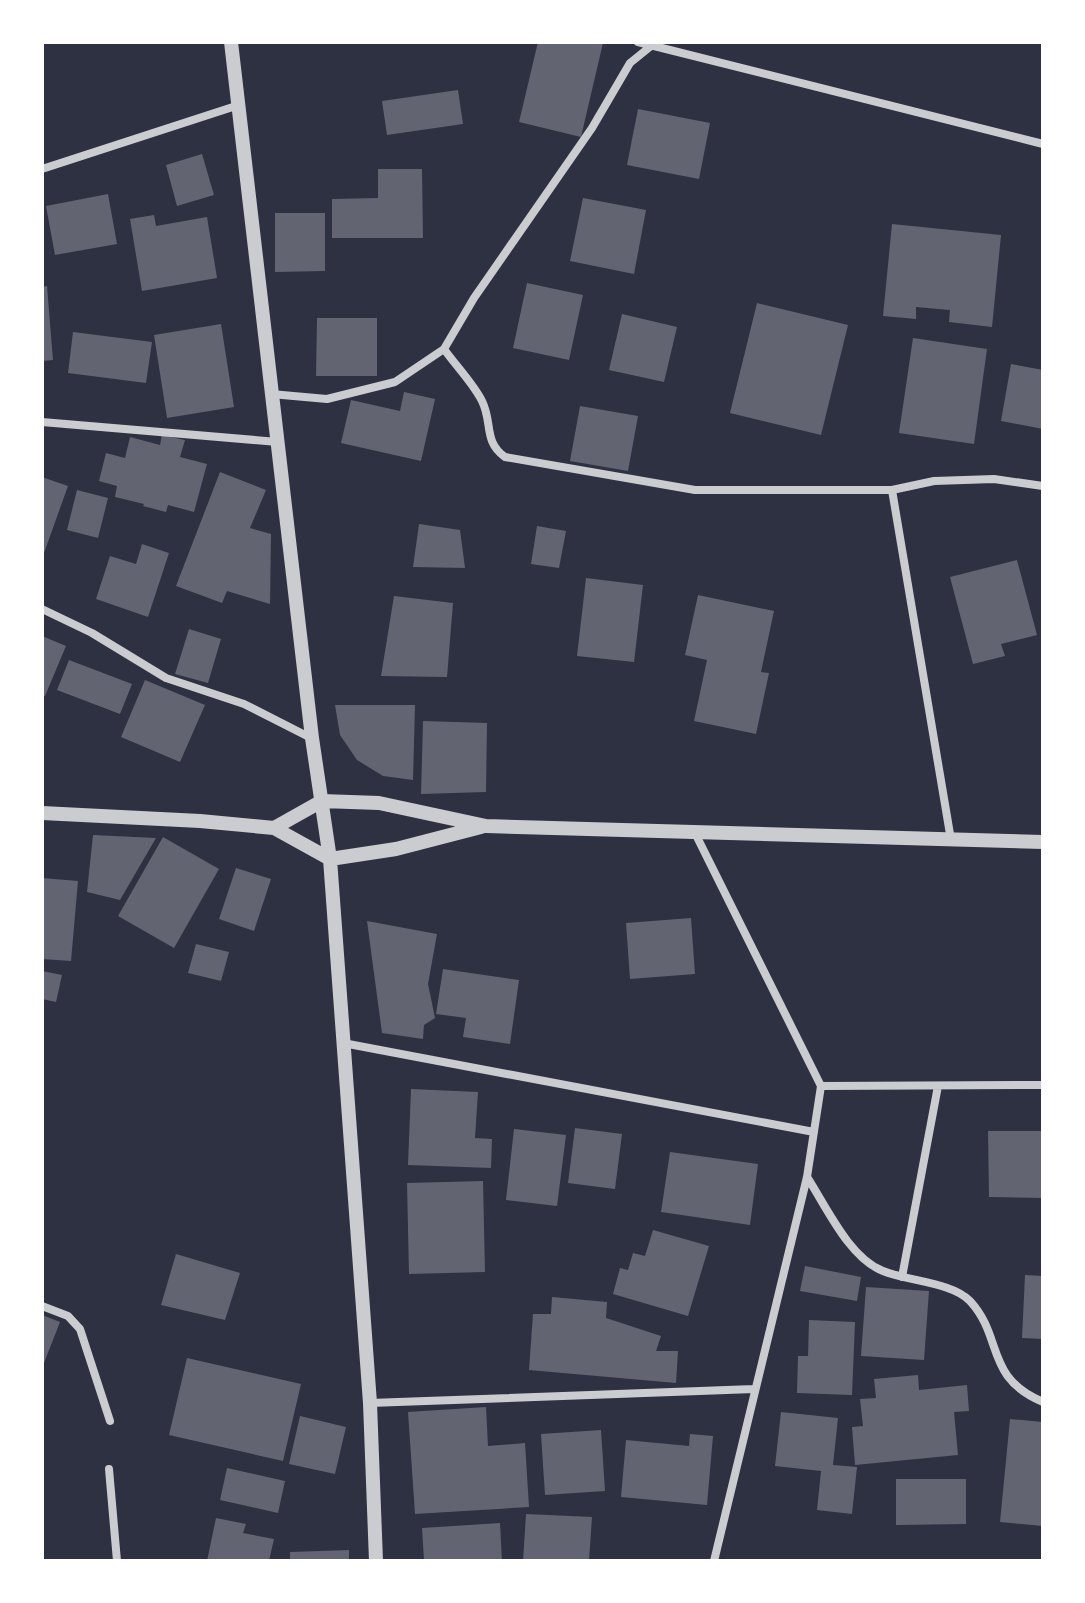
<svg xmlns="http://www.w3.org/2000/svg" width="1085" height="1603" font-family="'Public Sans',sans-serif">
<rect width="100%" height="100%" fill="#2d3142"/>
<path fill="#626471" d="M 538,42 L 603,43 L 581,137 L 519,122 Z
M 458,90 L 463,124 L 387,135 L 382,101 Z
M 638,109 L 710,123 L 699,179 L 627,165 Z
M 202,154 L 214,195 L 177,206 L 166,165 Z
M 378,169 L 422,169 L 423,238 L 332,238 L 332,199 L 378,198 Z
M 108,194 L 117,244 L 55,255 L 46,206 Z
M 583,198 L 646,210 L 634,274 L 570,261 Z
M 275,213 L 325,213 L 325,271 L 275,272 Z
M 154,215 L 156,226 L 207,217 L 217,278 L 142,291 L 130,219 Z
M 892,224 L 1001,235 L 992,327 L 949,322 L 950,310 L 916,307 L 916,319 L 883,316 Z
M 527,283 L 583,295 L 569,360 L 513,348 Z
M 47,286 L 53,360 L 42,361 L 42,287 Z
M 757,303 L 848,325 L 821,435 L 730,413 Z
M 622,314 L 677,327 L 664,382 L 609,370 Z
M 317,318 L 377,318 L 377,376 L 316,376 Z
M 221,324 L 234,407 L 167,418 L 154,335 Z
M 73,332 L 152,342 L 146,383 L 68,373 Z
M 913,338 L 987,349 L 974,444 L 899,433 Z
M 1011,364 L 1043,370 L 1043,429 L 1001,421 Z
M 404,392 L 435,399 L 421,461 L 341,443 L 351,400 L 400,411 Z
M 580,406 L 638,416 L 628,471 L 570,461 Z
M 162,435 L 185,440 L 180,457 L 207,464 L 194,512 L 168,505 L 166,512 L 143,506 L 144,504 L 115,497 L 117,486 L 99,481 L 106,453 L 125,458 L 130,437 L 160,445 Z
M 220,472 L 266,490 L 250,528 L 271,534 L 270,604 L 227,591 L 222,603 L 176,586 Z
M 42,477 L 68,486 L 44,553 L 42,552 Z
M 77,490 L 108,498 L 98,538 L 67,530 Z
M 419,524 L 460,530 L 465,568 L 413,567 Z
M 537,526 L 566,531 L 559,568 L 531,564 Z
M 142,544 L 169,553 L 148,617 L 96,599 L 110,556 L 136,564 Z
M 1017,560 L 1037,635 L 1001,644 L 1005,656 L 973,664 L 950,577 Z
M 586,578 L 643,585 L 634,662 L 577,656 Z
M 698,595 L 774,611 L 761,672 L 769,673 L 756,734 L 694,721 L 707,660 L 685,655 Z
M 394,596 L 453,603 L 447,677 L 381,676 Z
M 189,629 L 221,639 L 208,683 L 175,674 Z
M 42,636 L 66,646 L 45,696 L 42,695 Z
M 69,660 L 132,684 L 120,714 L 57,690 Z
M 145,680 L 205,705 L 180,762 L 121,737 Z
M 335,705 L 415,705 L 413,780 L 383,776 L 357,760 L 340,735 Z
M 423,721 L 487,723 L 486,792 L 421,794 Z
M 93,835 L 156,838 L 120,900 L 87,892 Z
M 163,837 L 219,869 L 174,948 L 118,916 Z
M 236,868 L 271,879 L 254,931 L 219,919 Z
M 42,878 L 78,881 L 71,961 L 42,959 Z
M 691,918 L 695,974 L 630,979 L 626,923 Z
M 367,921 L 437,934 L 428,984 L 435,1018 L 424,1025 L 423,1039 L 382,1033 Z
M 196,944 L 229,952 L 221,981 L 188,973 Z
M 443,969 L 519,980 L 510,1044 L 463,1037 L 466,1018 L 436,1014 Z
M 42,971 L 62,975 L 56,1002 L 42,999 Z
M 411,1089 L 478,1092 L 475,1138 L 492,1139 L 491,1168 L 408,1165 Z
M 575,1128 L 622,1134 L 615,1189 L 568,1183 Z
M 514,1129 L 566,1135 L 557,1206 L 506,1200 Z
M 988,1131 L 1043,1131 L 1043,1198 L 989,1197 Z
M 670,1152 L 758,1164 L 750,1225 L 661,1212 Z
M 483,1181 L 485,1272 L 409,1274 L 407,1183 Z
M 653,1230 L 709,1246 L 688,1316 L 613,1294 L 620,1268 L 628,1270 L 633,1253 L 645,1256 Z
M 176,1254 L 240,1273 L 225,1320 L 161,1305 Z
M 805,1266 L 861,1277 L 857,1301 L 800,1291 Z
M 1025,1275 L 1043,1276 L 1043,1339 L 1022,1338 Z
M 866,1287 L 929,1291 L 924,1360 L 861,1356 Z
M 552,1297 L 607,1302 L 606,1318 L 661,1336 L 656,1351 L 678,1351 L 676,1383 L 529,1370 L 533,1314 L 551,1314 Z
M 42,1315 L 60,1322 L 42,1368 Z
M 809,1320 L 855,1322 L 852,1395 L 797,1393 L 798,1356 L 808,1356 Z
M 187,1358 L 301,1384 L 283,1461 L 169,1435 Z
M 918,1375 L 919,1390 L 967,1385 L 969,1411 L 954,1412 L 958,1455 L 855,1465 L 852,1427 L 863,1426 L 860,1399 L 876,1398 L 874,1379 Z
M 486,1407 L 488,1446 L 525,1443 L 529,1507 L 415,1514 L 408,1412 Z
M 781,1412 L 838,1418 L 833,1465 L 857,1467 L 852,1514 L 817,1510 L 821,1471 L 775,1466 Z
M 300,1416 L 346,1427 L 335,1474 L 289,1464 Z
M 1010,1419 L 1043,1422 L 1043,1526 L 1000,1522 Z
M 601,1430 L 605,1491 L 545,1495 L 541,1434 Z
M 690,1434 L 713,1436 L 707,1505 L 621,1497 L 626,1440 L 689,1446 Z
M 227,1468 L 285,1481 L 278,1513 L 220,1500 Z
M 896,1479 L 966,1479 L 966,1524 L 896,1525 Z
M 526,1514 L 592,1517 L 589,1561 L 523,1561 Z
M 216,1518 L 246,1524 L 243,1533 L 274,1539 L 269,1561 L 207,1561 Z
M 500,1523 L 502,1561 L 424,1561 L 422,1528 Z
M 349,1550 L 349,1561 L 290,1561 L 290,1552 Z"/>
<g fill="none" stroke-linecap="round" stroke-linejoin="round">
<path stroke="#caccd0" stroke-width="8" d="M 638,42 L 1043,144
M 42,169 L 239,105
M 444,349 C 456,366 473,383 482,401 C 493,423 483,441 505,457 L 695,490 L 892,490 L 934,481 L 994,479 L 1043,486
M 271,394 L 327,399 L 395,382 L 444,349 L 474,298 L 592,128 L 630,63 L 656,42
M 42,422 L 278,442
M 892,490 L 951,840
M 42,609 L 92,633 L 166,678 L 244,704 L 311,738
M 695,833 L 821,1086 L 807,1177 L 714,1561
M 343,1043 L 814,1132
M 821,1086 L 1043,1085
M 807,1177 C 826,1206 849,1258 883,1271 C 907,1281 952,1282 970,1301 C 1004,1338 984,1377 1043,1402
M 902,1277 L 938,1086
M 42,1306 L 68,1316 L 80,1329 L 110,1421
M 370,1403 L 754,1389
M 109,1469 L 117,1561"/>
<path stroke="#caccd0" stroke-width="14" d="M 231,42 L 312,738 L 330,859 L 370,1403 L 376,1561
M 42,813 L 200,821 L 274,828 L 330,859 L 396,849 L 481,827
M 274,828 L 322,801 L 379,803 L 486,826 L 1043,842"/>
</g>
<rect width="1085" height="1603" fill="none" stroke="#ffffff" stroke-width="88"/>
</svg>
